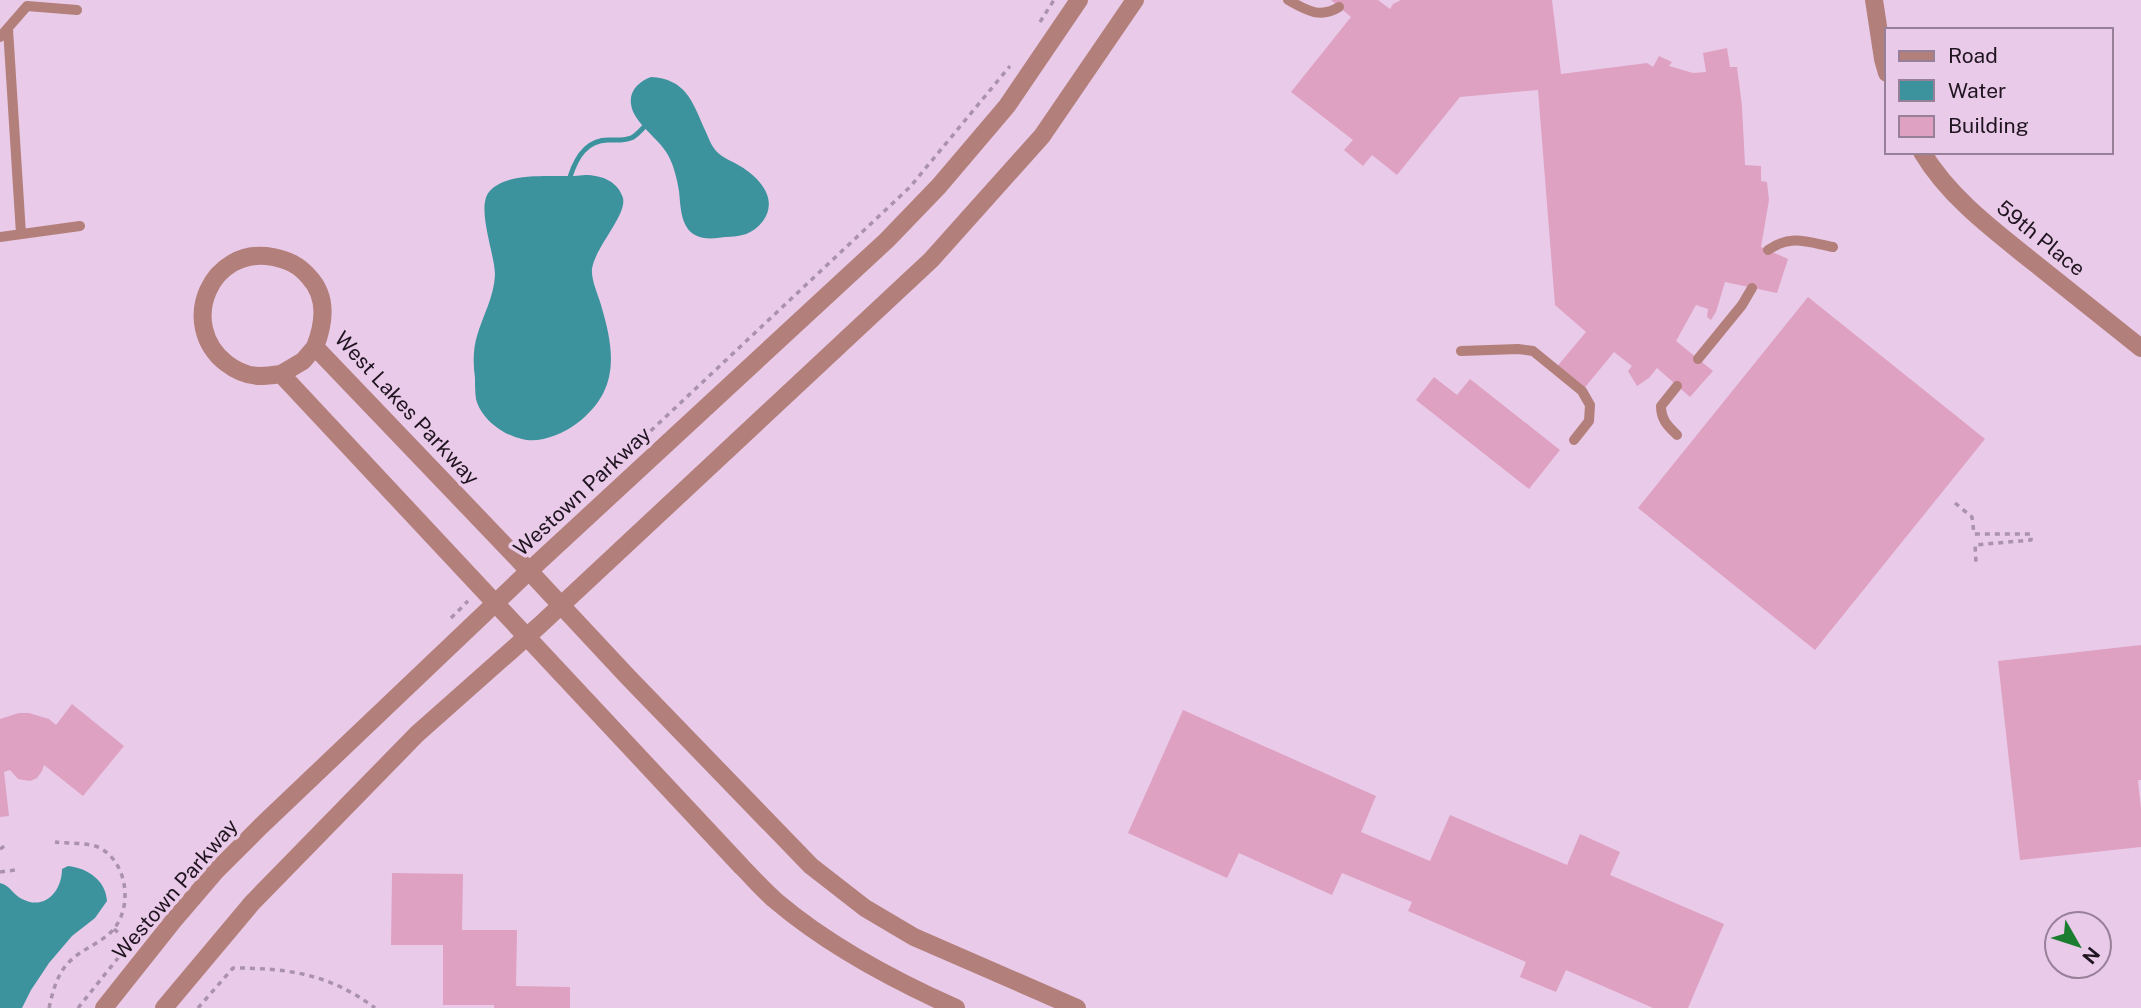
<svg xmlns="http://www.w3.org/2000/svg" width="2141" height="1008" font-family="'Public Sans',sans-serif">
<rect width="100%" height="100%" fill="#e9cae9"/>
<path fill="#3c939e" d="M 651,77 C 685,79 692,100 704,128 C 708,136 711,146 717,152 C 723,158 732,161 740,166 C 759,177 779,199 763,221 C 753,234 741,237 725,237 C 718,238 711,239 704,238 C 680,234 681,209 679,191 C 677,179 674,166 668,155 C 659,138 633,123 631,104 C 629,90 640,81 651,77 Z
M 585,175 C 601,175 618,181 623,198 C 627,215 595,247 592,269 C 591,280 598,294 601,305 C 615,352 620,391 576,424 C 563,434 538,444 522,439 C 503,435 481,419 476,399 C 475,392 475,385 475,378 C 473,364 473,349 477,336 C 483,315 494,297 495,275 C 495,254 476,208 489,192 C 508,169 558,179 585,175 Z
M 68,866 C 87,868 106,880 107,901 L 95,918 L 72,936 L 49,963 L 31,990 L 22,1008 L 0,1008 L 0,883 C 11,886 12,894 22,899 C 45,911 62,891 62,869 Z"/>
<g fill="none" stroke-linecap="round" stroke-linejoin="round">
<path stroke="#3c939e" stroke-width="5" d="M 570,177 C 576,158 586,140 608,140 C 616,140 623,141 631,138 C 636,136 640,131 644,127"/>
</g>
<path fill="#dfa1c2" d="M 1331,0 L 1378,0 L 1390,9 L 1393,4 L 1401,0 L 1552,0 L 1561,74 L 1647,63 L 1653,67 L 1659,56 L 1672,62 L 1669,66 L 1693,73 L 1706,72 L 1703,53 L 1727,48 L 1730,67 L 1737,67 L 1742,106 L 1745,165 L 1761,166 L 1761,181 L 1767,182 L 1769,200 L 1761,247 L 1788,259 L 1777,293 L 1725,282 L 1716,312 L 1711,320 L 1707,317 L 1708,309 L 1696,305 L 1676,341 L 1713,371 L 1690,397 L 1657,368 L 1649,378 L 1637,386 L 1628,371 L 1632,366 L 1614,352 L 1582,391 L 1555,369 L 1586,332 L 1555,305 L 1538,90 L 1460,97 L 1397,175 L 1372,155 L 1363,166 L 1344,150 L 1353,140 L 1291,92 L 1351,17 Z
M 1808,297 L 1985,439 L 1815,650 L 1638,508 Z
M 1434,377 L 1457,395 L 1470,379 L 1560,450 L 1529,489 L 1416,400 Z
M 2141,645 L 2141,780 L 2138,780 L 2141,809 L 2141,847 L 2020,860 L 1998,661 Z
M 72,704 L 124,746 L 83,796 L 44,765 L 42,771 L 37,778 L 30,781 L 18,779 L 10,770 L 4,772 L 9,816 L 0,817 L 0,719 L 19,713 L 29,713 L 49,719 L 56,725 Z
M 1183,710 L 1376,796 L 1361,832 L 1430,861 L 1450,815 L 1567,865 L 1580,834 L 1620,852 L 1610,875 L 1724,924 L 1688,1008 L 1653,1008 L 1566,970 L 1556,992 L 1520,977 L 1526,962 L 1408,911 L 1412,902 L 1342,873 L 1332,895 L 1239,853 L 1227,878 L 1128,833 Z
M 392,873 L 463,874 L 462,930 L 517,930 L 516,986 L 570,987 L 570,1008 L 494,1008 L 494,1005 L 443,1005 L 443,945 L 391,945 Z"/>
<g fill="none" stroke-linecap="round" stroke-linejoin="round">
<path stroke="#ab92ab" stroke-width="3.5" stroke-dasharray="5 5" stroke-linecap="butt" d="M 1040,22 L 1054,0
M 607,472 L 910,187 L 1010,66
M 1955,503 L 1972,517 L 1974,534 L 2031,534 L 2031,540 L 1975,545 L 1976,562
M 451,618 L 468,601
M 0,849 L 6,845
M 0,872 L 15,870
M 114,929 L 130,943
M 49,1008 C 52,994 56,979 64,968 C 77,950 97,946 111,932 C 134,909 128,861 98,847 C 85,842 68,844 55,842
M 78,1008 L 166,898
M 198,1008 L 233,968 C 288,968 330,974 375,1008"/>
<path stroke="#b37f7a" stroke-width="10" d="M 1288,0 C 1306,10 1320,19 1339,7
M 8,29 L 21,234
M 0,37 L 27,6 L 77,10
M 0,237 L 80,226
M 1768,250 C 1791,234 1807,242 1833,247
M 1461,351 L 1518,349 L 1533,351 L 1582,391 L 1590,405 L 1589,421 L 1574,440
M 1698,359 L 1742,305 L 1752,288
M 1677,435 C 1668,426 1661,420 1661,406 L 1677,386"/>
<path stroke="#b37f7a" stroke-width="18" d="M 1874,0 L 1883,59 L 1887,73
M 1922,152 C 1949,197 1992,229 2032,261 C 2068,290 2105,319 2141,348
M 281,374 L 303,361 L 315,347
M 956,1008 C 893,980 829,946 776,901 C 764,891 753,878 742,867 L 281,374 C 274,375 267,376 260,376 C 247,376 235,370 226,363 C 177,324 211,245 273,257 C 288,260 299,265 309,277 C 328,297 324,324 315,347 L 516,557 L 628,677 L 811,866 L 865,908 L 914,937 L 1077,1008"/>
<path stroke="#b37f7a" stroke-width="18" d="M 104,1008 L 174,920 L 216,871 L 260,827 L 529,571 L 887,240 L 939,186 L 1007,106 L 1079,0
M 164,1008 L 252,903 L 417,734 L 540,625 L 931,260 L 1042,136 L 1135,0"/>
</g>
<g text-anchor="middle" dominant-baseline="central" stroke-width="7" stroke-linejoin="round" paint-order="stroke">
<g font-size="21" fill="#1f141f" stroke="#e9cae9">
<text transform="translate(2041 238) rotate(39)">59th Place</text>
<text transform="translate(407 408) rotate(47)">West Lakes Parkway</text>
<text transform="translate(582 491) rotate(-43)">Westown Parkway</text>
<text transform="translate(175 889) rotate(-49)">Westown Parkway</text>
</g>
</g>
<rect x="1885" y="28" width="228" height="126" fill="#e9cae9" stroke="#988198" stroke-width="2"/>
<rect x="1899" y="51" width="35" height="10" fill="#b37f7a" stroke="#988198" stroke-width="2"/>
<text x="1948" y="63" font-size="21" fill="#1f141f">Road</text>
<rect x="1899" y="80" width="35" height="21" fill="#3c939e" stroke="#988198" stroke-width="2"/>
<text x="1948" y="98" font-size="21" fill="#1f141f">Water</text>
<rect x="1899" y="116" width="35" height="21" fill="#dfa1c2" stroke="#988198" stroke-width="2"/>
<text x="1948" y="133" font-size="21" fill="#1f141f">Building</text>
<g transform="translate(2078 945) rotate(129)"><circle r="33" fill="#e9cae9" stroke="#988198" stroke-width="2"/>
<path d="M0-5L12 26L0 18L-12 26Z" fill="#1b7d2f"/>
<text y="-10" font-size="19" font-weight="bold" text-anchor="middle" fill="#1f141f">N</text>
</g>
</svg>
